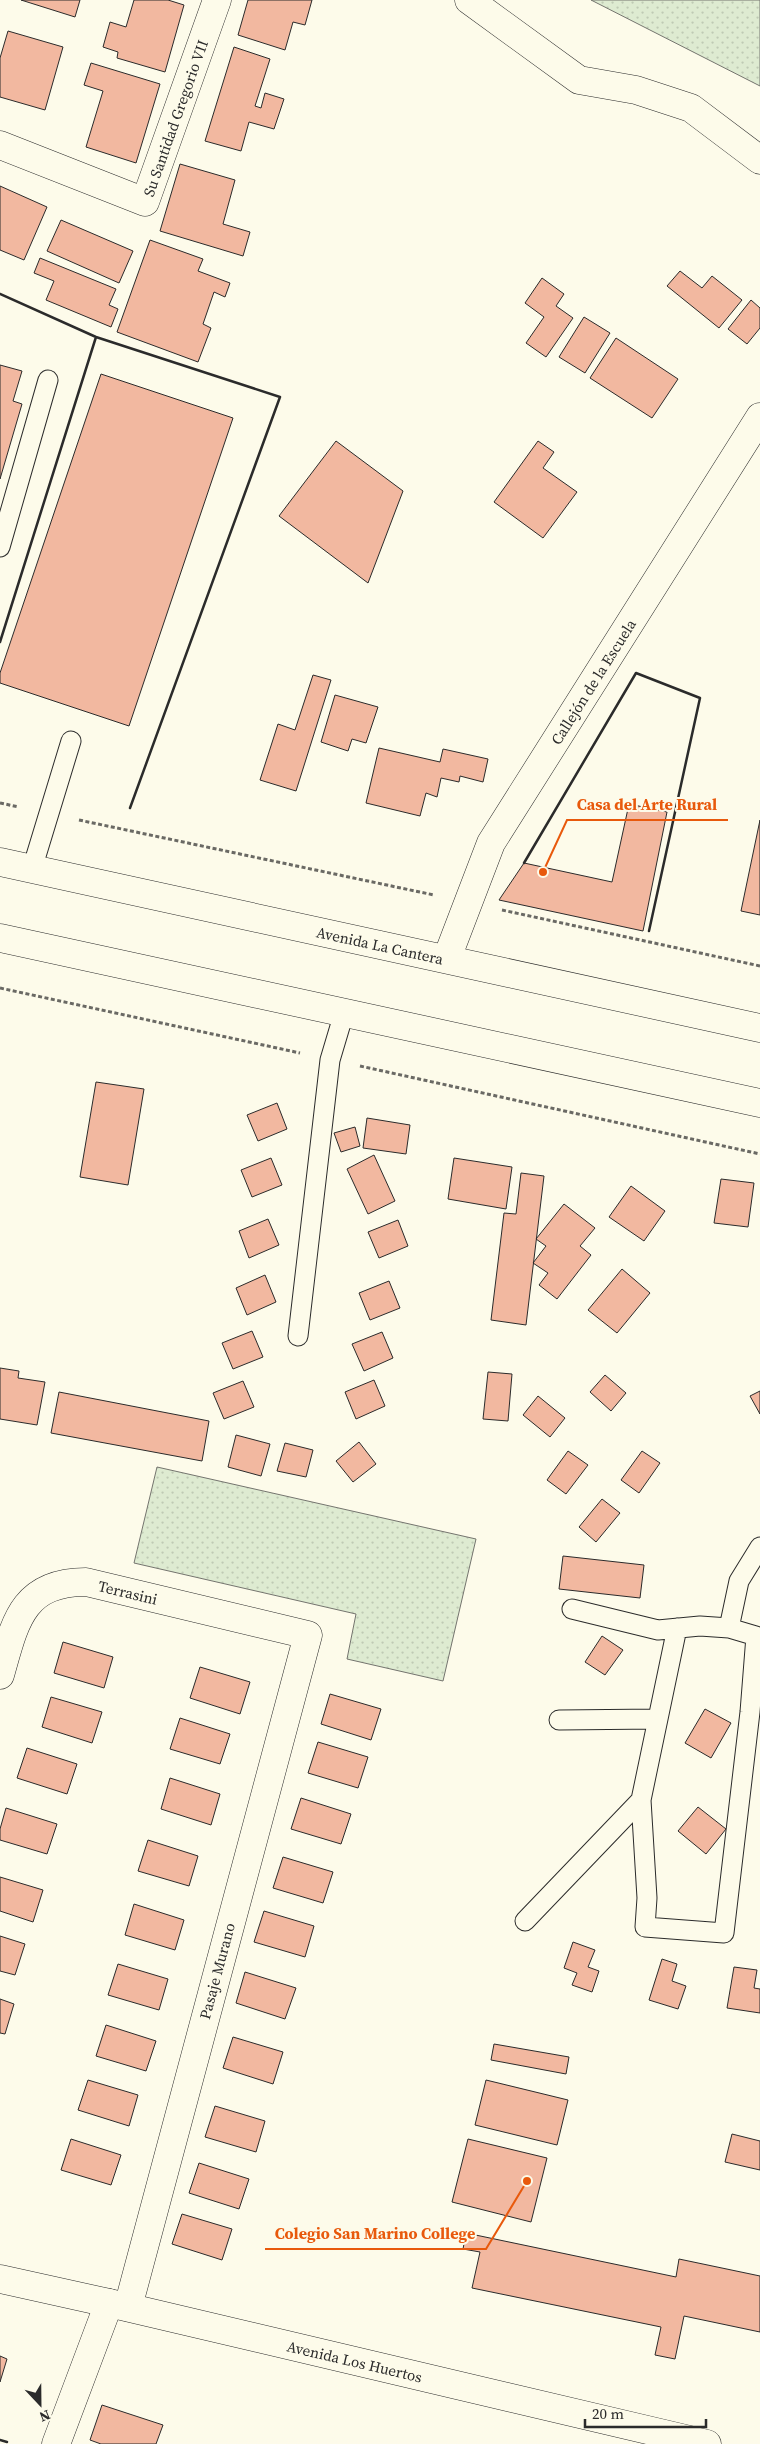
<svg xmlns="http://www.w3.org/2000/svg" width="760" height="2444" font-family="'Source Serif 4',serif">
<defs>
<pattern id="green-dots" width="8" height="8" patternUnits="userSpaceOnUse" patternTransform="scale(1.25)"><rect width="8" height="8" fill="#deebd1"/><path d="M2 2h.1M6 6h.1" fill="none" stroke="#bfcab4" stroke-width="1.8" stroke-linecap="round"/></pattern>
</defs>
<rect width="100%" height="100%" fill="#fdfbea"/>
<path fill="url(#green-dots)" stroke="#74746e" d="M 591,0 L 760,0 L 760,86 Z
M 157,1467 L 476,1539 L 443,1681 L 347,1659 L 356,1614 L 134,1563 Z"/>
<path fill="#f2b8a0" stroke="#2b2b2b" d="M 21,0 L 80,0 L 75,17 Z
M 134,0 L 168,0 L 184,5 L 165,72 L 117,58 L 118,52 L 103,47 L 110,22 L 126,27 Z
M 248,0 L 312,0 L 305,25 L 293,22 L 285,50 L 238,35 Z
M 8,31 L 63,47 L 45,110 L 0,97 L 0,58 Z
M 234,47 L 270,59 L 255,106 L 261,108 L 265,93 L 284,99 L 274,129 L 249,122 L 241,151 L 205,141 Z
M 91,63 L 160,84 L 136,163 L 86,147 L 103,91 L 84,85 Z
M 180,164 L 235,180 L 223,224 L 250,232 L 243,256 L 160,231 Z
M 0,186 L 47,207 L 24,260 L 0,250 Z
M 61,220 L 133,251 L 119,283 L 47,251 Z
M 150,240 L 203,259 L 198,271 L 230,283 L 225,297 L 214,292 L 203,324 L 211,328 L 198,362 L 117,332 Z
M 40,258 L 116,289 L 109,305 L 118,309 L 111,327 L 46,300 L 54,281 L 34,273 Z
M 680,271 L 702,288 L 712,276 L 742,300 L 719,328 L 667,286 Z
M 542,278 L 564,294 L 556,306 L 573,318 L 546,357 L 526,343 L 544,317 L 525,303 Z
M 751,300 L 760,308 L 760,328 L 747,344 L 728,329 Z
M 584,317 L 610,333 L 585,373 L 559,357 Z
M 616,338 L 678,379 L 652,418 L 590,378 Z
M 0,365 L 22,371 L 13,401 L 22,404 L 0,479 Z
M 101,374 L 233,418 L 129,726 L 0,683 L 0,673 Z
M 336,441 L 403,491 L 368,583 L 279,516 Z
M 538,441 L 554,452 L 543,468 L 577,492 L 543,538 L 494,502 Z
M 313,675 L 331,680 L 296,791 L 260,780 L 278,724 L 295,730 Z
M 335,695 L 378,707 L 366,743 L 352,739 L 348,751 L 321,742 Z
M 379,748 L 440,762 L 443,749 L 488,759 L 483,782 L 460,776 L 459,782 L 441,778 L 437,797 L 426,793 L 420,816 L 366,803 Z
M 629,804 L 667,812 L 643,931 L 499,900 L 524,863 L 612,882 Z
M 760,820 L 760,915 L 741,911 Z
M 96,1082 L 144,1089 L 128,1185 L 80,1177 Z
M 277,1103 L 287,1129 L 258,1141 L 247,1115 Z
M 367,1118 L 410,1125 L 406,1154 L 363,1148 Z
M 355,1127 L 360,1146 L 341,1152 L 334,1133 Z
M 374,1155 L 395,1201 L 368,1214 L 347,1169 Z
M 271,1158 L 282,1185 L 252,1197 L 241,1170 Z
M 454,1158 L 512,1167 L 506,1209 L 448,1199 Z
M 521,1173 L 544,1176 L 526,1325 L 491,1320 L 504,1213 L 516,1214 Z
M 721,1179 L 754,1183 L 748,1227 L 714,1223 Z
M 631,1186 L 665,1211 L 644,1241 L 609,1217 Z
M 564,1204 L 595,1228 L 580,1246 L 591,1255 L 557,1299 L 539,1285 L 548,1273 L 533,1263 L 546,1246 L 536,1239 Z
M 268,1219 L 279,1245 L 249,1258 L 239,1231 Z
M 398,1220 L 408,1246 L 379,1258 L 368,1232 Z
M 622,1269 L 650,1293 L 617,1333 L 588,1310 Z
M 265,1275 L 276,1302 L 247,1315 L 236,1288 Z
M 389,1281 L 400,1308 L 370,1320 L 359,1293 Z
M 252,1331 L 263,1357 L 233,1369 L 222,1343 Z
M 382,1332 L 393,1358 L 364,1371 L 352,1344 Z
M 0,1368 L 19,1371 L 18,1378 L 45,1382 L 37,1425 L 0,1419 Z
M 488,1372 L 512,1374 L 508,1421 L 483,1419 Z
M 605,1375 L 626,1393 L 611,1411 L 590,1392 Z
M 374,1380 L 385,1406 L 356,1419 L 345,1392 Z
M 243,1381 L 254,1407 L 224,1419 L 213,1393 Z
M 760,1391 L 760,1414 L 750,1396 Z
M 59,1392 L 209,1421 L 202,1461 L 51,1433 Z
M 538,1396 L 565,1418 L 550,1437 L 523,1415 Z
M 236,1435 L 270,1444 L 261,1476 L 228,1467 Z
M 359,1442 L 376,1464 L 353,1482 L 336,1461 Z
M 285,1443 L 313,1450 L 306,1477 L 277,1471 Z
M 568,1451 L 588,1465 L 566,1494 L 547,1480 Z
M 642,1451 L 660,1463 L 639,1493 L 621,1480 Z
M 602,1499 L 620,1513 L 596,1542 L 579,1527 Z
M 563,1556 L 644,1565 L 640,1598 L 559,1589 Z
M 602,1636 L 623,1650 L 605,1675 L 585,1662 Z
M 63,1642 L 113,1657 L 104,1688 L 54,1673 Z
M 200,1667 L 250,1682 L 240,1714 L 190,1698 Z
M 330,1694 L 381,1709 L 371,1740 L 321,1724 Z
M 51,1697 L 102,1712 L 92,1743 L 42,1727 Z
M 705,1709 L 731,1723 L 711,1758 L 685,1743 Z
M 180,1718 L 230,1734 L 220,1764 L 170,1749 Z
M 318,1742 L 368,1757 L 358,1788 L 308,1773 Z
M 27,1748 L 77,1764 L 67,1794 L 17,1778 Z
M 170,1778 L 220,1794 L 211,1825 L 161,1809 Z
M 301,1798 L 351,1814 L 341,1844 L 291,1829 Z
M 698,1807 L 726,1829 L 706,1854 L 678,1831 Z
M 6,1808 L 57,1824 L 47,1854 L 0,1840 L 0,1829 Z
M 148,1840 L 198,1856 L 189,1886 L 138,1871 Z
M 283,1857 L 333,1872 L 323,1903 L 273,1888 Z
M 0,1877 L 43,1890 L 33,1922 L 0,1911 Z
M 134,1904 L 184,1920 L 175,1950 L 125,1935 Z
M 264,1911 L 314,1926 L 305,1957 L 254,1942 Z
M 0,1936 L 25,1944 L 15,1975 L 0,1971 Z
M 573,1942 L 595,1950 L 588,1967 L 599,1971 L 592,1992 L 572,1985 L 577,1973 L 564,1968 Z
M 662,1959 L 677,1964 L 672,1981 L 686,1986 L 678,2009 L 649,2000 Z
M 118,1964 L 168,1979 L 159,2010 L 108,1995 Z
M 734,1967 L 757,1970 L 754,1988 L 760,1989 L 760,2013 L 727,2008 Z
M 245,1972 L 296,1988 L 285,2019 L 236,2003 Z
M 0,1999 L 14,2004 L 5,2034 L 0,2033 Z
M 106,2025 L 156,2041 L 146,2071 L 96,2056 Z
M 233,2037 L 283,2052 L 273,2084 L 223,2068 Z
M 494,2044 L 569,2057 L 566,2074 L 491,2060 Z
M 88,2080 L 138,2095 L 129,2126 L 78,2110 Z
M 486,2080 L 568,2100 L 557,2145 L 475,2125 Z
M 215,2106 L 265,2121 L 256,2152 L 205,2137 Z
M 732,2134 L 760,2141 L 760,2170 L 725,2162 Z
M 71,2139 L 121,2155 L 111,2185 L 61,2170 Z
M 468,2139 L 547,2158 L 531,2222 L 452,2202 Z
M 199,2163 L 249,2179 L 239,2209 L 189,2193 Z
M 182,2214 L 232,2229 L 222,2260 L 172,2244 Z
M 466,2233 L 676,2277 L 679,2259 L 760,2276 L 760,2332 L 684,2316 L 675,2359 L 655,2355 L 661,2327 L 472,2288 L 480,2252 L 463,2249 Z
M 0,2356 L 7,2359 L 0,2382 Z
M 102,2405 L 163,2425 L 156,2444 L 101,2444 L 90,2440 Z"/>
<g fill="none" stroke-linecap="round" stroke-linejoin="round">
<defs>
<path id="service" d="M 0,547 L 48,380
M 32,869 L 71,741
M 298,1336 L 330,1060 L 344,1013
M 572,1609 L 658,1630 L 700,1626 L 729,1628 L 739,1581 L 760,1547
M 677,1628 L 641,1800 L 647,1898 L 645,1927 L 724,1933 L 750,1712 L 756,1636 L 729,1628
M 559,1720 L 657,1719
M 525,1921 L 641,1800"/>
<g id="minor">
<path id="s1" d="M 0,145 L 145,202 L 217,0"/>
<path id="s2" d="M 447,958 L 491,843 L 760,417"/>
<path id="s3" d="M 0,1675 C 15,1622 22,1582 86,1582 L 308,1635 L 128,2307"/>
<path d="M 56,2444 L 109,2303"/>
</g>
<g id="tertiary">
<path d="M 469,0 L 579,80 L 636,90 L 691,108 L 760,160"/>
<path id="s4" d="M 0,2279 L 109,2303 L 707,2444"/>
</g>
<g id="trunk">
<path id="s5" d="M 0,862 L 760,1028"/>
<path d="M 0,938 L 760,1103"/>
</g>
</defs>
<use href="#service" stroke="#2b2b2b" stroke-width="21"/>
<use href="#minor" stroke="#2b2b2b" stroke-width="29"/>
<use href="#tertiary" stroke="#2b2b2b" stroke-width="29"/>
<use href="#trunk" stroke="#2b2b2b" stroke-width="29"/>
<path stroke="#6a6964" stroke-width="3" stroke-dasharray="4 2.5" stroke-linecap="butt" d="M 0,803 L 19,807
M 79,820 L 434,895
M 502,910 L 760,966
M 0,988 L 300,1053
M 360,1066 L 760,1154"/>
<use href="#service" stroke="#fdfbea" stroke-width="19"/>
<use href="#minor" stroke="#fdfbea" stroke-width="28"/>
<use href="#tertiary" stroke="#fdfbea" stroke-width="28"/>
<use href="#trunk" stroke="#fdfbea" stroke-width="28"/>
<path stroke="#2b2b2b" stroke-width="2.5" d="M 0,294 L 96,337 L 280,397 L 130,808
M 0,642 L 96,337
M 524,863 L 636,673 L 700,698 L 649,931
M 0,2440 L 7,2442"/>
</g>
<g text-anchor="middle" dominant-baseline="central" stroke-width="4" stroke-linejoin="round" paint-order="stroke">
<g font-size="15" fill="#2b2b2b" stroke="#fdfbea">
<text stroke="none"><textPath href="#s1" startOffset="245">Su Santidad Gregorio VII</textPath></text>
<text stroke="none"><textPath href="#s2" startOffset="314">Callejón de la Escuela</textPath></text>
<text stroke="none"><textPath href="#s5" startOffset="389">Avenida La Cantera</textPath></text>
<text stroke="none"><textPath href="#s3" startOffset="184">Terrasini</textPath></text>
<text transform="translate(217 1971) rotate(-75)">Pasaje Murano</text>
<text stroke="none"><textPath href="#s4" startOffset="364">Avenida Los Huertos</textPath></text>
</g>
</g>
<path fill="none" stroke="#e8590c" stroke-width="2" d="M543 872L567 820H728M527 2181L486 2249H265"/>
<g fill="#e8590c" stroke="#fdfbea" stroke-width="2">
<circle cx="543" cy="872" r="5"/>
<circle cx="527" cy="2181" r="5"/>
</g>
<g font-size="16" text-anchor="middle" font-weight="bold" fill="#e8590c" stroke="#fdfbea" stroke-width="4" stroke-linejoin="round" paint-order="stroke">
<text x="647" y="810">Casa del Arte Rural</text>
<text x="375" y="2239">Colegio San Marino College</text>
</g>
<g transform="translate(40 2404) rotate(158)" stroke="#fdfbea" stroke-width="4" paint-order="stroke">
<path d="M0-4L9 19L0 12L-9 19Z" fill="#2b2b2b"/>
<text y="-8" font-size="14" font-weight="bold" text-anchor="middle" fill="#2b2b2b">N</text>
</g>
<path d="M585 2419v8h121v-8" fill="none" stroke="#2b2b2b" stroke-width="2.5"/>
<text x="592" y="2419" font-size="15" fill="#2b2b2b" stroke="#fdfbea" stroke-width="4" paint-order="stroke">20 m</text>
</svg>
